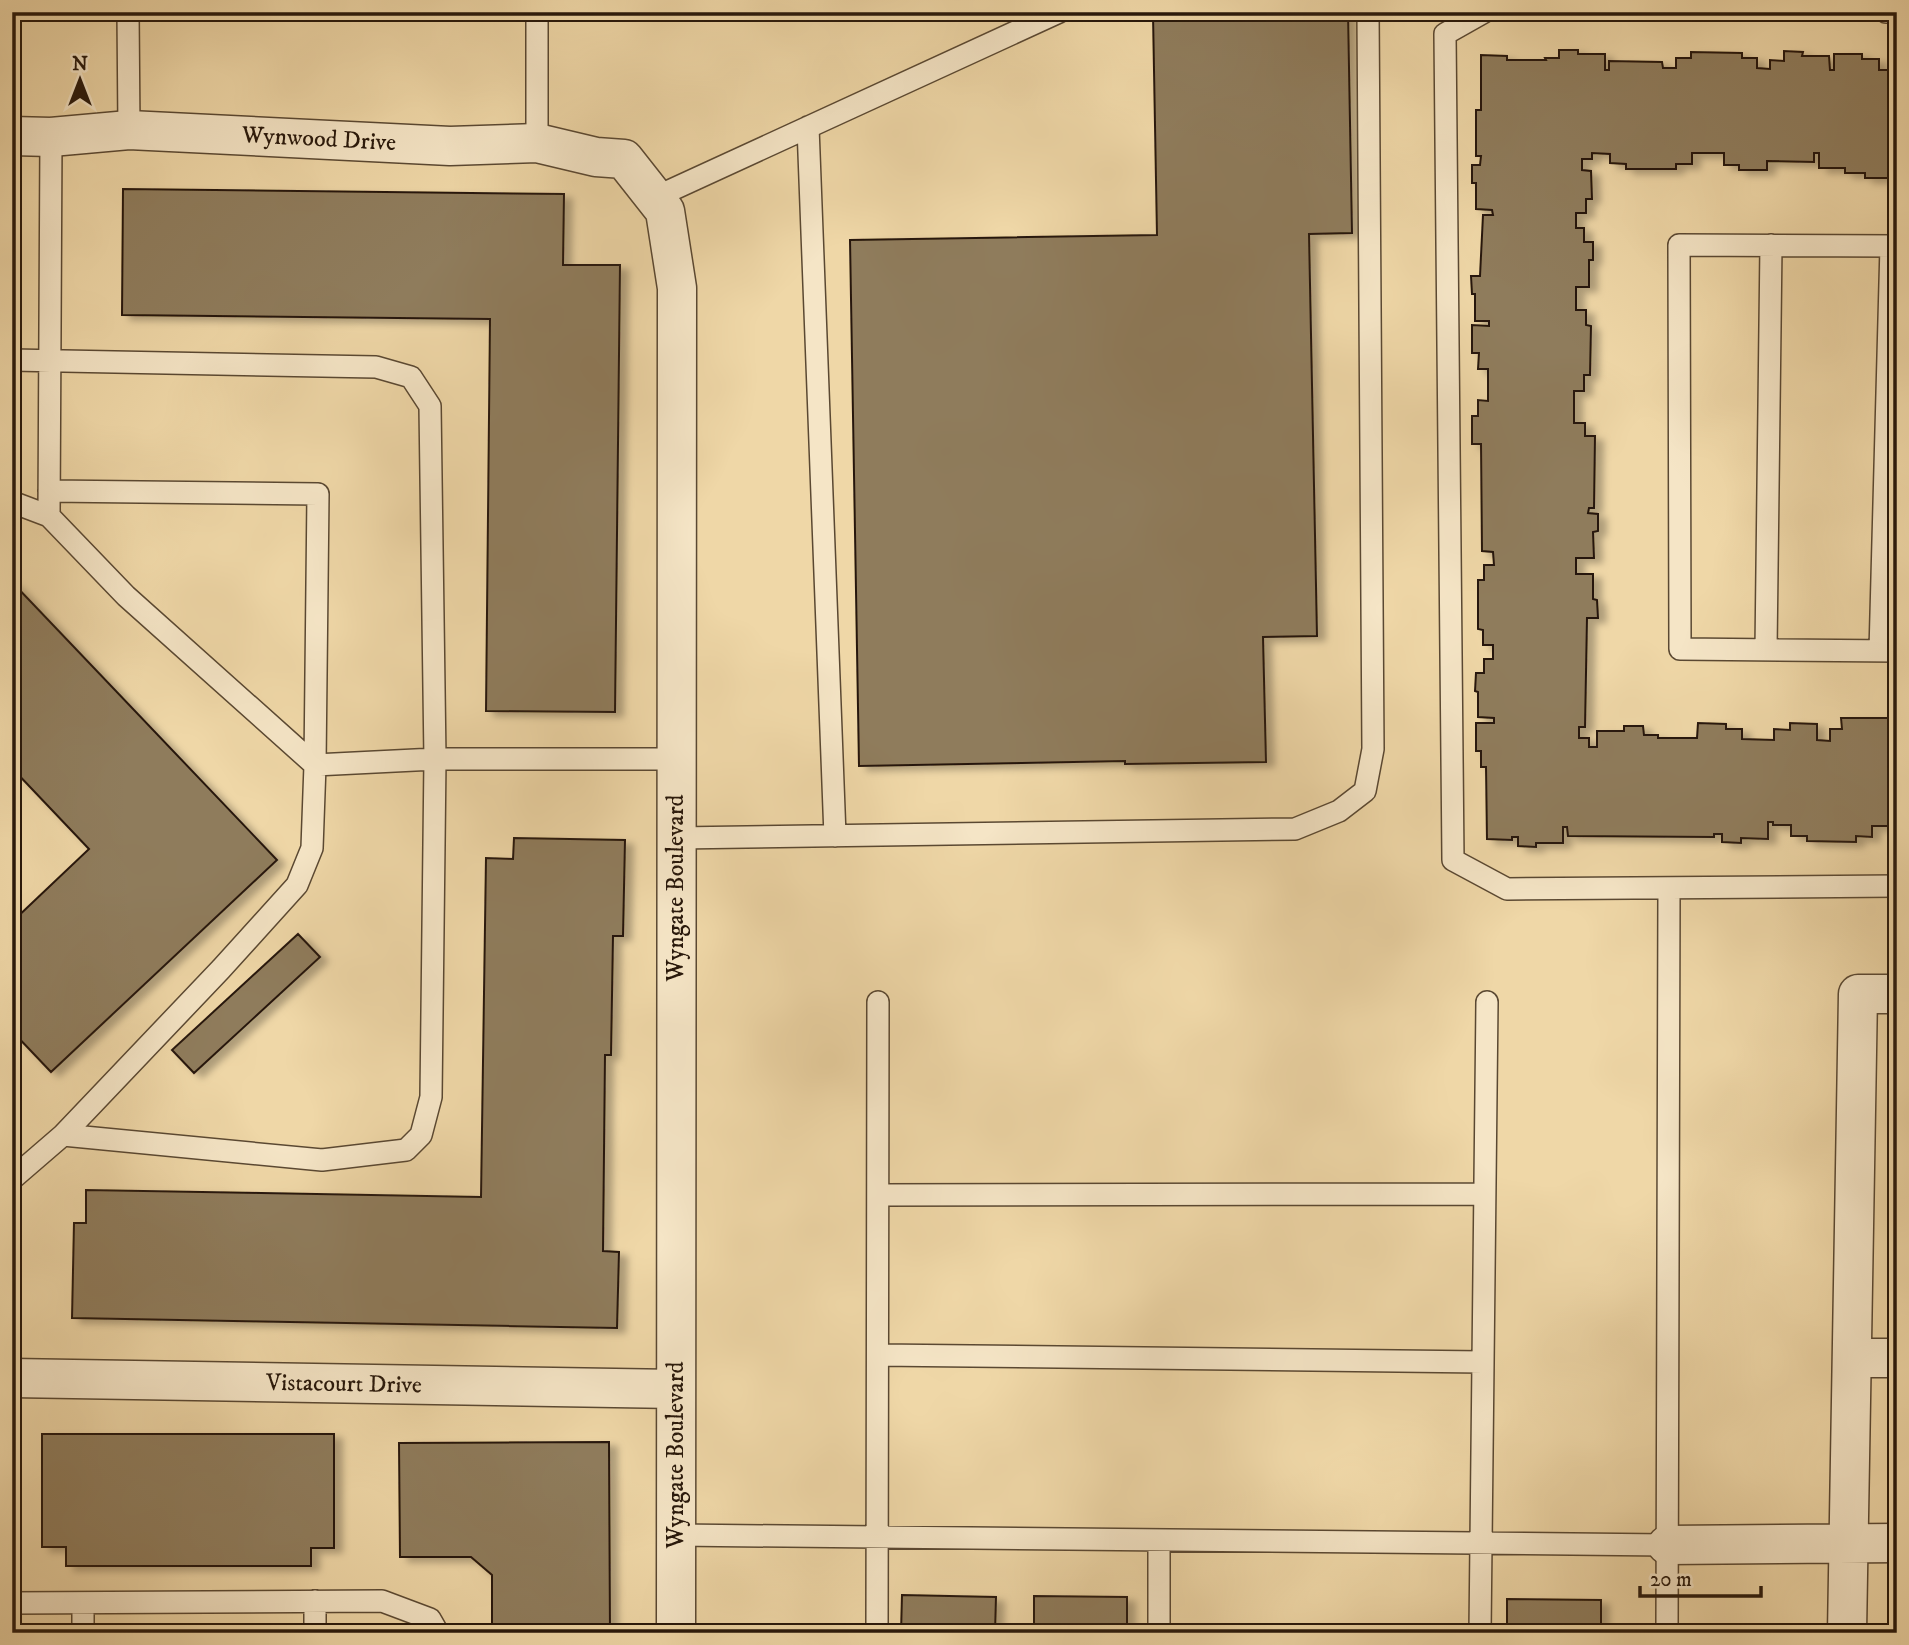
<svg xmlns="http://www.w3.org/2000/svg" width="1909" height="1645" font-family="'IM FELL DW Pica',serif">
<defs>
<filter id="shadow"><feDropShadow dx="8" dy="4.5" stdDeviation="3.5" flood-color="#0004"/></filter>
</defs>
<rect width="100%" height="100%" fill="#efd7a7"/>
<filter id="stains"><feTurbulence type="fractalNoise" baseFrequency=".00286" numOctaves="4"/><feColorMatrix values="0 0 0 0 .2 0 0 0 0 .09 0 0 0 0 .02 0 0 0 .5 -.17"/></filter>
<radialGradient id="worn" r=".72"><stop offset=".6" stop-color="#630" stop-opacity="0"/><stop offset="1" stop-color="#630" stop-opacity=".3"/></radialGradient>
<path fill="#8f7b5c" stroke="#28180b" stroke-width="2" filter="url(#shadow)" d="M 1348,12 L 1352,233 L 1309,234 L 1317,636 L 1263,637 L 1266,762 L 1125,764 L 1125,761 L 859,766 L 850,240 L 1157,235 L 1153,15 Z
M 1559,50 L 1578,50 L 1578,54 L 1605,54 L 1605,70 L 1609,70 L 1609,61 L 1662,62 L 1663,68 L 1676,68 L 1676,58 L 1691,58 L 1691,52 L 1742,53 L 1742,58 L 1757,58 L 1757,68 L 1770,69 L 1770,60 L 1784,61 L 1784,51 L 1803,52 L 1802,56 L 1829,56 L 1830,70 L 1834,70 L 1834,54 L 1862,54 L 1862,59 L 1879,59 L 1879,70 L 1897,70 L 1897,178 L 1865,178 L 1865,173 L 1845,173 L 1845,168 L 1819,168 L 1819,153 L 1814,153 L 1814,162 L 1767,161 L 1767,170 L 1739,170 L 1739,165 L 1724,165 L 1724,153 L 1692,153 L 1692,164 L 1676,164 L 1676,169 L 1626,169 L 1626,164 L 1610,163 L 1610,154 L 1592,153 L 1592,159 L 1582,159 L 1582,170 L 1591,171 L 1592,199 L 1586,199 L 1586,213 L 1576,213 L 1576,228 L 1584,228 L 1584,242 L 1593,242 L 1593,260 L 1589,260 L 1589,287 L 1576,287 L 1576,310 L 1586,310 L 1586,325 L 1591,326 L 1590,375 L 1584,375 L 1584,391 L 1574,391 L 1574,423 L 1585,423 L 1585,436 L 1595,436 L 1594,508 L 1589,508 L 1588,513 L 1598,514 L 1598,531 L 1593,532 L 1594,558 L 1576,558 L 1576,574 L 1593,574 L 1593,599 L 1597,600 L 1598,618 L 1587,618 L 1585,727 L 1579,727 L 1579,738 L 1589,738 L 1589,747 L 1597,747 L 1597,731 L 1624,731 L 1624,726 L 1643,726 L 1644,735 L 1658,735 L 1658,738 L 1697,738 L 1698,723 L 1726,724 L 1726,729 L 1742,729 L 1742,739 L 1774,740 L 1774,729 L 1790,730 L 1790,723 L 1817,724 L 1817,740 L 1830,741 L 1830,729 L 1842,729 L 1841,718 L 1897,718 L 1897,826 L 1872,826 L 1872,837 L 1856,836 L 1856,842 L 1807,841 L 1807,836 L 1791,836 L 1791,825 L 1773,825 L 1773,822 L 1768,822 L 1768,839 L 1741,838 L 1741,843 L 1722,842 L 1722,834 L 1714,834 L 1714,837 L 1568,836 L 1567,827 L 1563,827 L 1563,843 L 1536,843 L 1536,847 L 1518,846 L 1518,837 L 1512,837 L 1512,840 L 1487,839 L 1486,767 L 1481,767 L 1481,751 L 1476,751 L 1476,723 L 1494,723 L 1494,718 L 1478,717 L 1478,692 L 1475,691 L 1476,673 L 1484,673 L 1484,659 L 1493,659 L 1493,645 L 1483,645 L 1483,630 L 1478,629 L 1478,580 L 1484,580 L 1484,565 L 1494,565 L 1493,552 L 1482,551 L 1481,444 L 1472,444 L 1472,416 L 1478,416 L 1478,400 L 1488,401 L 1488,369 L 1478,369 L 1479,353 L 1472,353 L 1472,325 L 1489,326 L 1489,321 L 1475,321 L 1475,294 L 1472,294 L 1471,276 L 1480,276 L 1483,215 L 1493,215 L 1492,210 L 1476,209 L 1476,183 L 1472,183 L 1472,165 L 1480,165 L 1481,156 L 1476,156 L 1476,110 L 1481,110 L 1481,55 L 1507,56 L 1507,60 L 1546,60 L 1545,58 L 1559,58 Z
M 123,189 L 564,194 L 563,265 L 620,265 L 615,712 L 486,711 L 490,319 L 122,315 Z
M 12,582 L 277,860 L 51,1072 L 12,1031 L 12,922 L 89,849 L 12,768 Z
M 514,838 L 625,840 L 623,936 L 613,936 L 611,1055 L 605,1055 L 603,1251 L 619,1252 L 617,1328 L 72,1318 L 74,1223 L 86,1223 L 86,1190 L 481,1197 L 486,858 L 513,859 Z
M 298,934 L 320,957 L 194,1073 L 172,1050 Z
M 42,1434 L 334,1434 L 334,1548 L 311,1548 L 311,1566 L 66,1566 L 66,1547 L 42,1547 Z
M 609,1442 L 610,1633 L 492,1633 L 492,1575 L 471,1557 L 400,1557 L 399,1443 Z
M 902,1595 L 996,1597 L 995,1633 L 901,1633 Z
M 1034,1596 L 1127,1597 L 1127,1633 L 1034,1633 Z
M 1507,1599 L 1601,1600 L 1601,1633 L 1507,1633 Z"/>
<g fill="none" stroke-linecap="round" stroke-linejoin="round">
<defs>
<path id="lane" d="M 128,12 L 129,130
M 537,12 L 537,143
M 1484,12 L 1445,34 L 1453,860 L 1507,889 L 1897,886
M 1886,12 L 1897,12
M 808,127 L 835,836
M 654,198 L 1059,12
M 1897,246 L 1679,245 L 1680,649 L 1897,651
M 12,360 L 376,367 L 411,377 L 430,406 L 435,759 L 677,759
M 49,491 L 318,494 L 315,765
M 12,502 L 49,516 L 51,137
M 49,516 L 126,596 L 315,765
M 1766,650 L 1771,245
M 1880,651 L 1891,246
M 677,838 L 1295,829 L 1339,811 L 1365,791 L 1373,749 L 1368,12
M 12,1179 L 63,1135 L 322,1160 L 406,1150 L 421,1135 L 431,1097 L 435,759 L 315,765 L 312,848 L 297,885 L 221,969 L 63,1135
M 878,1195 L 1484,1194
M 878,1355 L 1483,1362
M 676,1535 L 1667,1545
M 1159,1541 L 1159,1633
M 315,1601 L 315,1633
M 12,1603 L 382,1601 L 430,1619 L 438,1633
M 83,1603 L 83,1633
M 877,1633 L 878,1002
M 1480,1633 L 1487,1002
M 1667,1633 L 1669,888"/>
<path id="street" d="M 12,136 L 51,137 L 129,130 L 450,146 L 537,143 L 596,157 L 624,159 L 665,211 L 677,288 L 676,1633
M 1852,1358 L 1897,1358
M 12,1378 L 676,1389
M 1667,1545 L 1897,1543
M 1847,1633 L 1858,994 L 1897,994"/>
</defs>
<use href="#lane" stroke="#5a4832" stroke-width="24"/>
<use href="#street" stroke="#5a4832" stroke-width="41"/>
<use href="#lane" stroke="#f5e5c6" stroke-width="21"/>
<use href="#street" stroke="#f5e5c6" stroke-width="38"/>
</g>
<g text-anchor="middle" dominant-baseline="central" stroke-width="5" stroke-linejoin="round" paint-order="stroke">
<g font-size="24" fill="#28180b" stroke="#f5e5c6">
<text transform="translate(319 139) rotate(3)">Wynwood Drive</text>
<text transform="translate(676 888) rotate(-90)">Wyngate Boulevard</text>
<text transform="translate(344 1384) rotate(1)">Vistacourt Drive</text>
<text transform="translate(676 1455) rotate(-90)">Wyngate Boulevard</text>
</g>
</g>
<rect width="1909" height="1645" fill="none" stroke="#efd7a7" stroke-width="42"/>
<rect x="14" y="14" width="1881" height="1617" fill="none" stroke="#28180b" stroke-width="3.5"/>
<rect x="21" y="21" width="1867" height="1603" fill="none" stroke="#28180b" stroke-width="2"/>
<g transform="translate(80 80)" stroke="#f5e5c6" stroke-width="5" paint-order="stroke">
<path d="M0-5L12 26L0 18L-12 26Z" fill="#28180b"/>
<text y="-10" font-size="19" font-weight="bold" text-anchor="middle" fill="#28180b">N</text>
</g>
<path d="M1640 1586v10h121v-10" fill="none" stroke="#28180b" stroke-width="3.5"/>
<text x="1650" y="1586" font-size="21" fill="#28180b" stroke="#f5e5c6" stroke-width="5" paint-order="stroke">20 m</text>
<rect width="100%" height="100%" filter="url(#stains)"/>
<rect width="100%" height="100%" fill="url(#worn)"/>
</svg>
